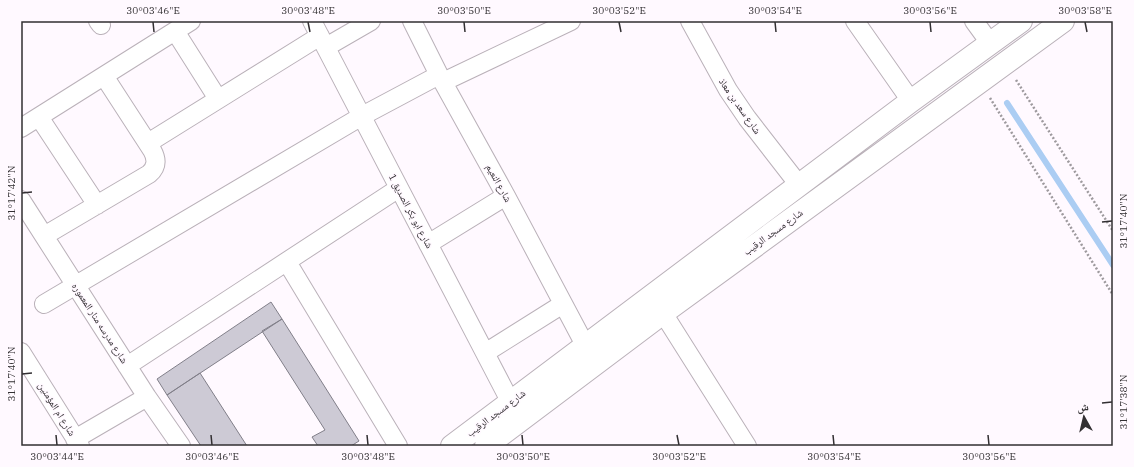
<svg xmlns="http://www.w3.org/2000/svg" width="1134" height="467" font-family="'IBM Plex Serif','Noto Naskh Arabic',serif">
<rect width="100%" height="100%" fill="#fff9ff"/>
<g fill="none" stroke-linecap="round" stroke-linejoin="round">
<path stroke="#abcdf3" stroke-width="6" d="M 1007,103 L 1113,265"/>
</g>
<path fill="#cdcad5" stroke="#817f89" d="M 271,302 L 282,319 L 167,395 L 157,379 Z
M 282,319 L 359,441 L 351,446 L 318,446 L 312,437 L 325,430 L 262,331 Z
M 200,373 L 247,446 L 201,446 L 167,395 Z"/>
<g fill="none" stroke-linecap="round" stroke-linejoin="round">
<defs>
<path id="minor" d="M 98,21 L 101,25
M 312,21 L 510,401
M 412,21 L 439,75 L 506,196 L 585,345
M 690,21 L 728,90 L 747,118 L 799,185
M 855,21 L 911,101
M 974,21 L 990,43
M 175,31 L 218,99
M 326,47 L 371,21
M 443,82 L 571,21
M 39,117 L 97,205
M 21,128 L 191,21
M 148,143 L 320,36
M 21,200 L 147,397 L 181,446
M 44,236 L 149,174 C 157,167 157,159 152,150 L 104,76
M 428,244 L 506,196
M 287,262 L 398,446
M 44,304 L 362,116 L 439,75
M 663,313 L 747,446
M 21,352 L 80,446
M 485,353 L 563,304
M 127,366 L 399,188
M 75,439 L 147,397"/>
<path id="secondary" d="M 452,446 L 911,101 L 1021,21
M 486,446 L 663,313 L 1063,21"/>
</defs>
<use href="#minor" stroke="#bab1b9" stroke-width="20"/>
<use href="#secondary" stroke="#bab1b9" stroke-width="24"/>
<path stroke="#9e9a9e" stroke-width="2.5" stroke-dasharray="2 2" stroke-linecap="butt" d="M 1016,80 L 1113,231
M 990,98 L 1113,295"/>
<use href="#minor" stroke="#fff" stroke-width="18"/>
<use href="#secondary" stroke="#fff" stroke-width="22"/>
</g>
<path fill="none" stroke="#322f32" stroke-width="1.5" d="M 153,22 L 154,32M 308,22 L 310,32M 464,22 L 465,32M 619,22 L 621,32M 775,22 L 776,32M 930,22 L 931,32M 1085,22 L 1087,32M 22,193 L 32,192M 1102,222 L 1112,221M 22,374 L 32,373M 1102,403 L 1112,402M 56,435 L 57,445M 211,435 L 212,445M 367,435 L 368,445M 522,435 L 523,445M 677,435 L 679,445M 833,435 L 834,445M 988,435 L 989,445"/>
<g text-anchor="middle" dominant-baseline="central" stroke-width="3" stroke-linejoin="round" paint-order="stroke">
<g font-size="10" fill="#322f32" stroke="#fff9ff">
<text transform="translate(740 106) rotate(55)">شارع سعد بن معاذ</text>
<text transform="translate(499 183) rotate(61)">شارع النعيم</text>
<text transform="translate(411 211) rotate(62)">شارع ابو بكر الصديق 1</text>
<text transform="translate(773 232) rotate(-36)">شارع مسجد الرقيب</text>
<text transform="translate(100 323) rotate(57)">شارع مدرسه منار المعموره</text>
<text transform="translate(57 409) rotate(58)">شارع ام المؤمنين</text>
<text transform="translate(496 413) rotate(-37)">شارع مسجد الرقيب</text>
</g>
</g>
<rect width="1134" height="467" fill="none" stroke="#fff9ff" stroke-width="44"/>
<g transform="translate(1084 417) rotate(352)" stroke="#fff9ff" stroke-width="3" paint-order="stroke">
<path d="M0-3L7 15L0 10L-7 15Z" fill="#322f32"/>
<text y="-6" font-size="11" font-weight="bold" text-anchor="middle" fill="#322f32">ش</text>
</g>
<rect x="22" y="22" width="1090" height="423" fill="none" stroke="#322f32" stroke-width="1.5"/>
<g font-size="10" text-anchor="middle" fill="#322f32">
<text x="153" y="14">30°03'46"E</text>
<text x="308" y="14">30°03'48"E</text>
<text x="464" y="14">30°03'50"E</text>
<text x="619" y="14">30°03'52"E</text>
<text x="775" y="14">30°03'54"E</text>
<text x="930" y="14">30°03'56"E</text>
<text x="1085" y="14">30°03'58"E</text>
<text transform="translate(11 193) rotate(-90)" y="4">31°17'42"N</text>
<text transform="translate(1123 221) rotate(-90)" y="4">31°17'40"N</text>
<text transform="translate(11 374) rotate(-90)" y="4">31°17'40"N</text>
<text transform="translate(1123 402) rotate(-90)" y="4">31°17'38"N</text>
<text x="57" y="460">30°03'44"E</text>
<text x="212" y="460">30°03'46"E</text>
<text x="368" y="460">30°03'48"E</text>
<text x="523" y="460">30°03'50"E</text>
<text x="679" y="460">30°03'52"E</text>
<text x="834" y="460">30°03'54"E</text>
<text x="989" y="460">30°03'56"E</text>
</g>
</svg>
